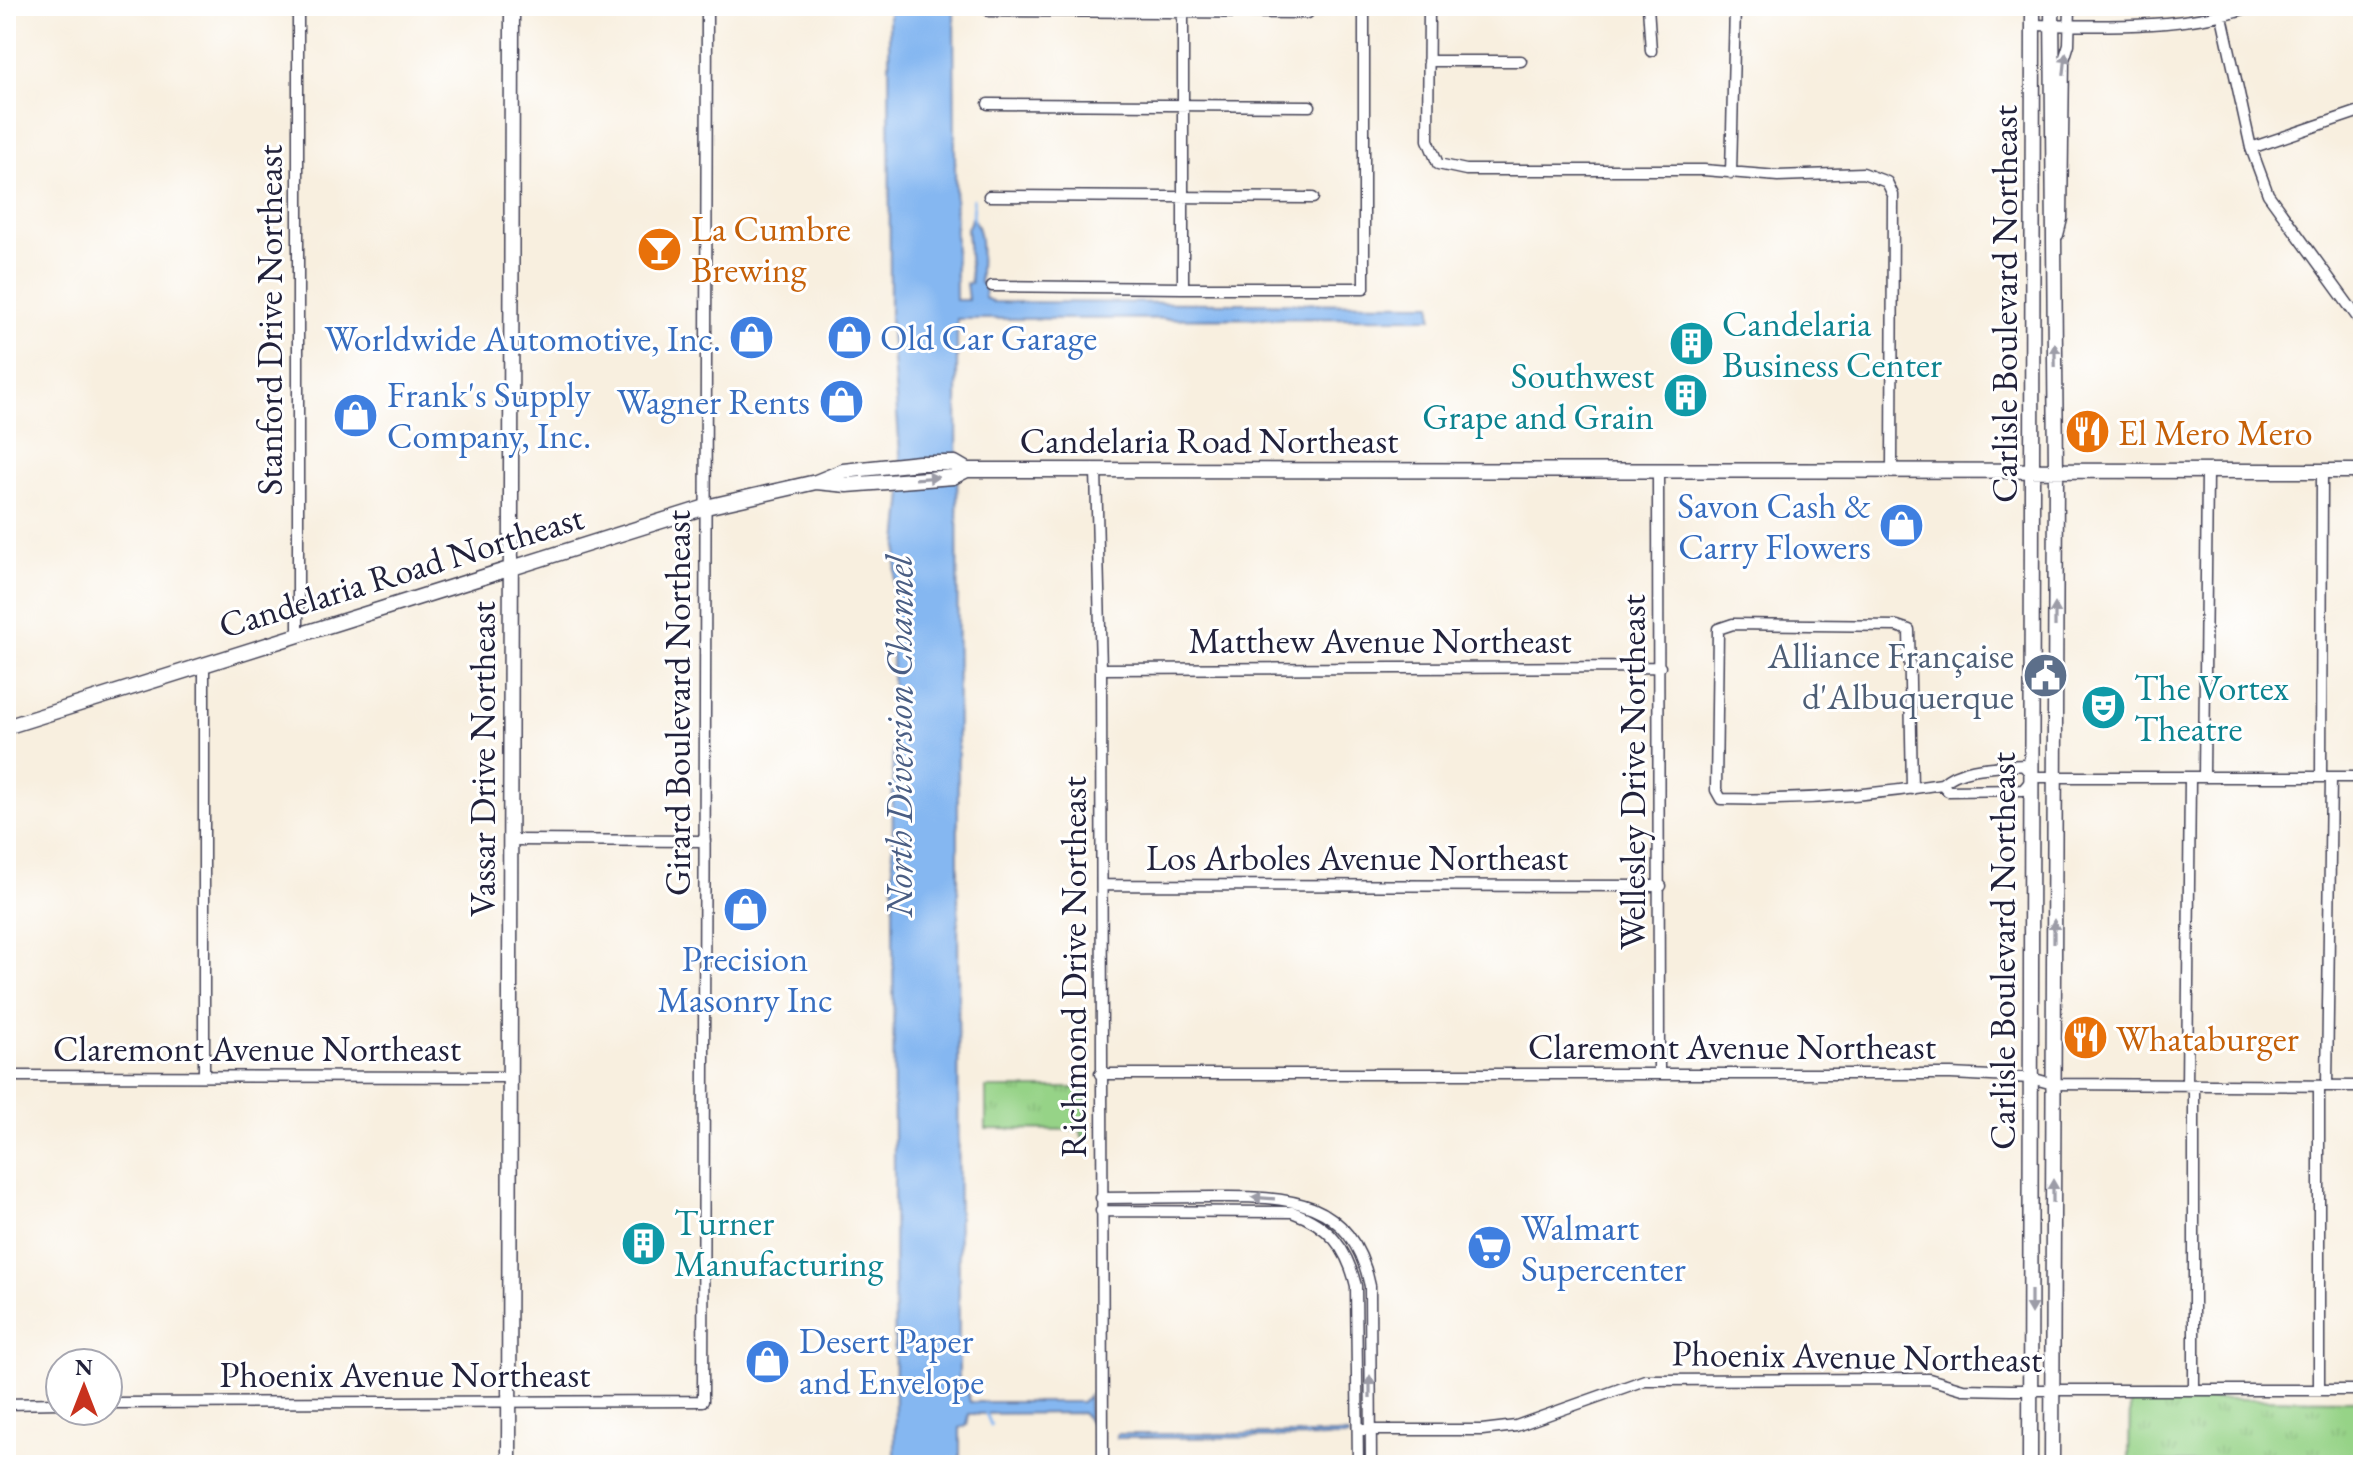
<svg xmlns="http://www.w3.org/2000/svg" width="2369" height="1471" font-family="'EB Garamond',serif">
<defs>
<pattern id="park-tufts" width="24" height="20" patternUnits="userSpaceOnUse" patternTransform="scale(2)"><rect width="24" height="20" fill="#96d387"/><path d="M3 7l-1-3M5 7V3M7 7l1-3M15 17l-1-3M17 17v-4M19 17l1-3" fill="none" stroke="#81b575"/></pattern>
</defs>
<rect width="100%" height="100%" fill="#fff"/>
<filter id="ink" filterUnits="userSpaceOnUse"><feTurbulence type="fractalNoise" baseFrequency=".0125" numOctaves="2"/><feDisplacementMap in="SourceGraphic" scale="16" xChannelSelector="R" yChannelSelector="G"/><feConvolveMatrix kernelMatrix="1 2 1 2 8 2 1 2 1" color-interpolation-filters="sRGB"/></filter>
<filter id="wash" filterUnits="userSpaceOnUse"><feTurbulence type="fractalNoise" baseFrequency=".006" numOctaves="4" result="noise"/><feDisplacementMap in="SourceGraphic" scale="32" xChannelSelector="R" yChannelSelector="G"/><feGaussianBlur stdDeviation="1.8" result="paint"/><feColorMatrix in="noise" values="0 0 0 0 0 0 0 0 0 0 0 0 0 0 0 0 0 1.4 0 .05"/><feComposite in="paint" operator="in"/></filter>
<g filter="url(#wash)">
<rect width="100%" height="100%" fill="#f8efdf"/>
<path fill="url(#park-tufts)" stroke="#5c7a61" stroke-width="2" d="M 986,1088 L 1086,1088 L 1087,1138 L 1082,1137 L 1081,1130 L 986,1129 Z
M 2130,1398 L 2363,1400 L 2363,1464 L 2129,1462 Z"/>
<path fill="#85b7f1" stroke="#546c96" stroke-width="2" d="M 889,6 L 954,6 L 956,300 L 968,300 L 966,284 L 971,283 L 967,229 L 972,218 C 985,232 979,265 980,283 L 984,284 L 985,298 L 993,302 L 1432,304 L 1432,318 L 957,319 L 959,1388 L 967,1388 L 970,1402 L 1082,1402 L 1088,1395 L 1089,1421 L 1082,1413 L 969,1414 L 967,1425 L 960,1428 L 960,1465 L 895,1465 L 892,605 L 903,493 L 890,319 Z
M 1117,1434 L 1348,1434 L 1348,1437 L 1117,1438 Z"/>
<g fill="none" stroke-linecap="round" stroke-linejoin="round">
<path stroke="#85b7f1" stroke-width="3" d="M 973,199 L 973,223
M 985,1411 L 991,1425"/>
</g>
</g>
<g filter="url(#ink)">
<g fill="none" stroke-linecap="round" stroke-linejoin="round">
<defs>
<path id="street" d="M 1183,6 L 1183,288 L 1364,288 L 1364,6
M 1429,6 L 1428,140 L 1438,164 L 1466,170 L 1704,170 L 1778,176 L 1863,173 L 1887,182 L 1893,195 L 1892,472
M 1648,6 L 1651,51
M 989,11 L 1308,13
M 2222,16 L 2251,148 L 2268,194 L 2363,325
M 2033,25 C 2106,26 2183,29 2253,6
M 1428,61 L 1521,61
M 988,104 L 1310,106
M 2251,148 L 2363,110
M 1731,173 L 1735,6
M 989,196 L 1313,198
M 2058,235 L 2062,219 L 2064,60 L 2069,44 L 2070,6
M 992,286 L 1183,288
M 1096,470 L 1101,669 L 1103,1465
M 1658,471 L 1659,1073
M 298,634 L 298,6
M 1101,669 L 1660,667
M 2023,765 L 2034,777 L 2023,790 L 1948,791 L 1942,784 C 1961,766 1997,767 2023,765 Z
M 2034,777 L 2363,777
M 2204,777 L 2207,472
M 2321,777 L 2322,471
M 1912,789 L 1909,630 L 1897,626 L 1733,624 L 1718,629 L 1716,790 L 1721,799 C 1797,801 1868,796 1942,784
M 512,840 L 705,841
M 1102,885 L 1661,886
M 204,1074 L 204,664
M 1100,1074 L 1951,1074 L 2031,1078 L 2053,1084 L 2363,1086
M 6,1076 L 509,1077
M 2187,1086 L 2190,778
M 2194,1086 L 2194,1389
M 2327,1086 L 2331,777
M 1101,1198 C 1139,1198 1176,1197 1213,1197 C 1288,1196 1352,1198 1370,1286 L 1371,1465
M 1101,1211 L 1292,1212 C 1329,1225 1347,1248 1356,1286 L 1358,1465
M 2319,1389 L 2319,1086
M 108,1403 L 703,1401 L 707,6
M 6,1404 L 60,1403
M 1358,1430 L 1482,1430 L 1516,1426 L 1645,1380 L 1929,1379 L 1963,1389 L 2011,1390 L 2363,1390"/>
<path id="secondary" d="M 816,482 L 847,485 L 953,477 L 967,470 L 2363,471
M 6,727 L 706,507 L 816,482 L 843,471 L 919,463 L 955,463 L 967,470
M 509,1465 L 512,6
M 2030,1465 L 2033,6
M 2052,1465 L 2056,472 L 2052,6"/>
</defs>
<use href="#street" stroke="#424154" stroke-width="13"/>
<use href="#secondary" stroke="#424154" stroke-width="17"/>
<use href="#street" stroke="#fff" stroke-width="10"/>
<use href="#secondary" stroke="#fff" stroke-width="14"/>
</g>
<defs><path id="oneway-solid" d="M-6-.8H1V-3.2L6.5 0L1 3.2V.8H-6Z" transform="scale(2)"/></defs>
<g fill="#9c9ca7">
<use href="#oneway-solid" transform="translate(2065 64) rotate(-84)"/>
<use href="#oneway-solid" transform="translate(2055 355) rotate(-91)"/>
<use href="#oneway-solid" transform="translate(927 478) rotate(-4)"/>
<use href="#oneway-solid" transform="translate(2055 615) rotate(-90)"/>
<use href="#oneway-solid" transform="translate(2054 931) rotate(-90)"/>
<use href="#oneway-solid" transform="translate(2053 1191) rotate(-90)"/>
<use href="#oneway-solid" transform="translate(1263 1198) rotate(-176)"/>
<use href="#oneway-solid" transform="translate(2031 1302) rotate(90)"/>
<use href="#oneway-solid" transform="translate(1370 1387) rotate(-90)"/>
</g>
</g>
<defs>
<symbol id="bar-disc" viewBox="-11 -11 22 22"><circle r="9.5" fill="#e8710a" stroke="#fff"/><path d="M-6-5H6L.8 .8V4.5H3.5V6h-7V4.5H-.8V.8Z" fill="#fff"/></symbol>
<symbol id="shop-disc" viewBox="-11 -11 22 22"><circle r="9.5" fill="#3f7fe0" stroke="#fff"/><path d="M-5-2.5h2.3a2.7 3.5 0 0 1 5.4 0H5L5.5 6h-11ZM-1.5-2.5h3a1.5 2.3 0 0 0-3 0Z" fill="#fff"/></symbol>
<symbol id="building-disc" viewBox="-11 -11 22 22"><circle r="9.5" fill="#0f9aa8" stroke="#fff"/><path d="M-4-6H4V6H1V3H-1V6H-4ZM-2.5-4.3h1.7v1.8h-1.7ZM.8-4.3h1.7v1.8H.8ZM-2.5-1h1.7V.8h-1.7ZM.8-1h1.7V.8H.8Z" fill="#fff"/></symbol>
<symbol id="restaurant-disc" viewBox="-11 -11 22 22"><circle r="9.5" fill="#e8710a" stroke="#fff"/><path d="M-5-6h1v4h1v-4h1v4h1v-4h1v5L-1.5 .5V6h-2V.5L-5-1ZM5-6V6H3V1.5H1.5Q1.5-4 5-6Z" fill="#fff"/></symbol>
<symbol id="civic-disc" viewBox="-11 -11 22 22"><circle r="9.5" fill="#5c6f8a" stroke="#fff"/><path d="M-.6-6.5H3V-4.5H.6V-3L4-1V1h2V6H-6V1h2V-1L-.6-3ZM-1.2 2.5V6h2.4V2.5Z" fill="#fff"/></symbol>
<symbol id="theatre-disc" viewBox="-11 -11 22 22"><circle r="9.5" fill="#0f9aa8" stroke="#fff"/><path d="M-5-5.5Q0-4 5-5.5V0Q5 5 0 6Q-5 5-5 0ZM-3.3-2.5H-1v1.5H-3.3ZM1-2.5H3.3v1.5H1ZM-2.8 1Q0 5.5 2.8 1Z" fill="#fff"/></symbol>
<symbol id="supermarket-disc" viewBox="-11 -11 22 22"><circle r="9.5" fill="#3f7fe0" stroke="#fff"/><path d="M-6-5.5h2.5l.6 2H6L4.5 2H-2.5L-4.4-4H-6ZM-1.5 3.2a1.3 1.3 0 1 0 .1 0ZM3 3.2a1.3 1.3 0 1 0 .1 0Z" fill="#fff"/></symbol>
</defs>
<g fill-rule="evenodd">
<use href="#bar-disc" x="634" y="224" width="51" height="51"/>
<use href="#shop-disc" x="824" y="312" width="51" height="51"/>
<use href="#shop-disc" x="726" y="312" width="51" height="51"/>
<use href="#building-disc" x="1666" y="318" width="51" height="51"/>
<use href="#building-disc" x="1660" y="370" width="51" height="51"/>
<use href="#shop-disc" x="816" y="376" width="51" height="51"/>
<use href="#shop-disc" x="330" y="390" width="51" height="51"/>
<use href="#restaurant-disc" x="2062" y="406" width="51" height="51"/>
<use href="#shop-disc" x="1876" y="500" width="51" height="51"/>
<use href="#civic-disc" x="2020" y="650" width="51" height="51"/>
<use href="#theatre-disc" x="2078" y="682" width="51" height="51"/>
<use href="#shop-disc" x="720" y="884" width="51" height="51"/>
<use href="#restaurant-disc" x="2060" y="1012" width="51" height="51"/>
<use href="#building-disc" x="618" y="1218" width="51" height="51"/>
<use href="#supermarket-disc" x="1464" y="1222" width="51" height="51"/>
<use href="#shop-disc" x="742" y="1336" width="51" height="51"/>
</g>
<g text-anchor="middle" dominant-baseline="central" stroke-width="6" stroke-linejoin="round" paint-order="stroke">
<g font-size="36" fill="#c56008" stroke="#fff" text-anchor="start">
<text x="691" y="228">La Cumbre<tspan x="691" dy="41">Brewing</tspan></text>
<text x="2118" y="432">El Mero Mero</text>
<text x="2116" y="1038">Whataburger</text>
</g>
<g font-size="36" fill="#22223b" stroke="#fff">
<text transform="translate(2004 304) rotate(-90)">Carlisle Boulevard Northeast</text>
<text transform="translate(269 320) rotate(-90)">Stanford Drive Northeast</text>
<text x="1209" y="440">Candelaria Road Northeast</text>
<text transform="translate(401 571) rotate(-17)">Candelaria Road Northeast</text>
<text x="1380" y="640">Matthew Avenue Northeast</text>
<text transform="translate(677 703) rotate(-90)">Girard Boulevard Northeast</text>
<text transform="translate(482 759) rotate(-90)">Vassar Drive Northeast</text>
<text transform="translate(1632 772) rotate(-90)">Wellesley Drive Northeast</text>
<text x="1357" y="857">Los Arboles Avenue Northeast</text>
<text transform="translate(2002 951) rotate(-90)">Carlisle Boulevard Northeast</text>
<text transform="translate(1073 967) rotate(-90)">Richmond Drive Northeast</text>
<text x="1732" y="1046">Claremont Avenue Northeast</text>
<text x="257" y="1048">Claremont Avenue Northeast</text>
<text transform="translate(1857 1356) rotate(1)">Phoenix Avenue Northeast</text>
<text x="405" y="1374">Phoenix Avenue Northeast</text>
</g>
<g font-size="36" fill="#0d838f" stroke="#fff" text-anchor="start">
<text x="1722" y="323">Candelaria<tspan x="1722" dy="41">Business Center</tspan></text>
<text x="1654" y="375" text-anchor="end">Southwest<tspan x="1654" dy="41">Grape and Grain</tspan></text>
<text x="2134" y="687">The Vortex<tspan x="2134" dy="41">Theatre</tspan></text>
<text x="674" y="1222">Turner<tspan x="674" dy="41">Manufacturing</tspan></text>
</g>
<g font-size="36" fill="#366cbe" stroke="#fff" text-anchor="start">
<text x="880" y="337">Old Car Garage</text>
<text x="721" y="338" text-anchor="end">Worldwide Automotive, Inc.</text>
<text x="387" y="394">Frank's Supply<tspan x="387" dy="41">Company, Inc.</tspan></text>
<text x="810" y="401" text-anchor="end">Wagner Rents</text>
<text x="1871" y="505" text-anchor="end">Savon Cash &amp;<tspan x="1871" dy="41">Carry Flowers</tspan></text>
<text x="745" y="958" text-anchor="middle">Precision<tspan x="745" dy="41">Masonry Inc</tspan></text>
<text x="1521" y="1227">Walmart<tspan x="1521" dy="41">Supercenter</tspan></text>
<text x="799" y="1340">Desert Paper<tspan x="799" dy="41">and Envelope</tspan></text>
</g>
<g font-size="36" fill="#4e5e75" stroke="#fff" text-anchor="end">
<text x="2014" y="655">Alliance Française<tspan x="2014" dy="41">d'Albuquerque</tspan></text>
</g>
<g font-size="38" font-style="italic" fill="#4a5e84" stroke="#fff">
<text transform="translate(898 736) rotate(-90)">North Diversion Channel</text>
</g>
</g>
<rect width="2369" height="1471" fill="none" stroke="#fff" stroke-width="32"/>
<g transform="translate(84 1387)"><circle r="38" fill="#ffffff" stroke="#a7a7b1" stroke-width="2"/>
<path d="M0-6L14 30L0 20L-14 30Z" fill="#c8321e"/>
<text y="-12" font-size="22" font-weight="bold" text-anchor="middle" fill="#22223b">N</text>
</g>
</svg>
